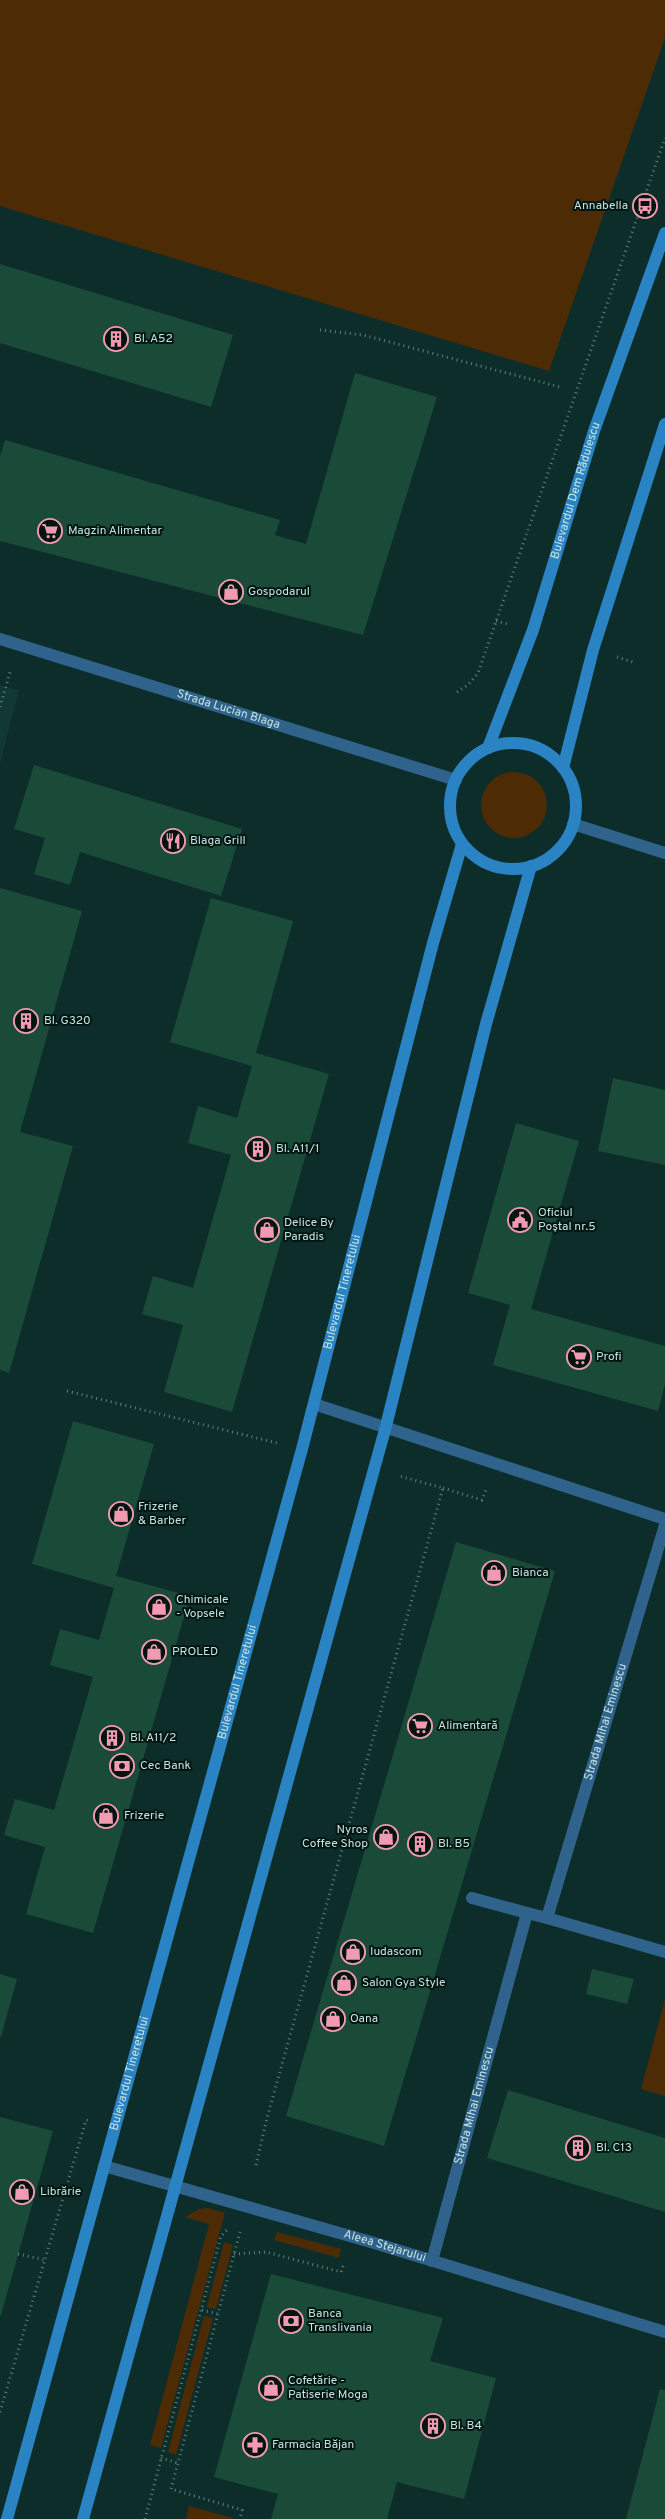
<svg xmlns="http://www.w3.org/2000/svg" width="665" height="2519" font-family="Overpass,sans-serif">
<rect width="100%" height="100%" fill="#0d2d2a"/>
<path fill="#113833" d="M 0,685 L 19,690 L 0,764 Z"/>
<path fill="#4d2c05" d="M 0,0 L 665,0 L 665,38 L 549,371 L 0,206 Z
M481 805a33 33 0 1 1 66 0a33 33 0 1 1-66 0Z
M 665,1999 L 665,2096 L 641,2089 Z
M 208,2208 L 225,2213 L 161,2448 L 150,2445 L 209,2224 L 185,2217 L 199,2209 Z
M 277,2232 L 341,2249 L 339,2258 L 274,2240 Z
M 224,2242 L 233,2245 L 216,2309 L 207,2307 Z
M 204,2316 L 213,2318 L 176,2455 L 168,2452 Z
M 189,2506 L 233,2518 L 233,2519 L 186,2519 Z"/>
<path fill="#194b38" d="M 0,264 L 233,335 L 211,407 L 0,343 Z
M 355,373 L 437,397 L 363,635 L 0,541 L 0,456 L 5,440 L 280,520 L 275,535 L 306,544 Z
M 34,765 L 242,829 L 221,896 L 80,852 L 70,885 L 34,874 L 45,838 L 14,829 Z
M 0,888 L 82,911 L 20,1132 L 73,1146 L 9,1373 L 0,1370 Z
M 211,898 L 293,921 L 256,1053 L 329,1074 L 232,1412 L 164,1392 L 183,1325 L 142,1314 L 153,1276 L 193,1288 L 231,1155 L 188,1143 L 198,1106 L 237,1118 L 252,1066 L 170,1042 Z
M 613,1078 L 665,1090 L 665,1165 L 598,1151 Z
M 516,1123 L 579,1141 L 531,1309 L 665,1346 L 665,1384 L 658,1411 L 493,1365 L 510,1305 L 468,1293 Z
M 73,1421 L 154,1444 L 116,1576 L 190,1596 L 93,1933 L 26,1914 L 45,1847 L 4,1835 L 15,1799 L 54,1810 L 93,1677 L 50,1665 L 60,1629 L 99,1640 L 114,1588 L 32,1564 Z
M 456,1542 L 555,1571 L 384,2146 L 286,2116 Z
M 592,1969 L 634,1979 L 627,2004 L 586,1994 Z
M 0,1974 L 17,1979 L 1,2037 L 0,2037 Z
M 508,2090 L 665,2138 L 665,2212 L 487,2158 Z
M 0,2117 L 53,2131 L 1,2315 L 0,2315 Z
M 271,2274 L 443,2318 L 430,2361 L 496,2378 L 464,2499 L 397,2482 L 387,2519 L 271,2519 L 278,2494 L 214,2477 Z
M 660,2389 L 665,2390 L 665,2519 L 626,2519 Z"/>
<g fill="none" stroke-linecap="round" stroke-linejoin="round">
<path stroke="#607f7b" stroke-width="3" stroke-dasharray="1 4" stroke-linecap="butt" d="M 320,330 L 363,335 L 560,387
M 496,621 L 508,624
M 617,657 L 636,663
M 457,692 L 469,684 L 478,673 L 665,138
M 0,707 L 11,669
M 67,1391 L 277,1443
M 443,1488 L 482,1500 L 487,1487
M 256,2165 L 267,2118 L 443,1488 L 399,1476
M 240,2232 L 171,2489 L 242,2510 L 240,2519
M 18,2254 L 45,2260
M 234,2254 L 266,2252 L 341,2272 L 344,2263
M 202,2310 L 218,2314
M 0,2412 L 86,2120 L 90,2121
M 161,2458 L 178,2463
M 145,2519 L 221,2236 L 227,2230"/>
<g stroke="#30638b" stroke-width="12">
<path d="M 472,1898 L 527,1913"/>
<path d="M 547,1918 L 665,1952"/>
<path id="s1" d="M 432,2261 L 527,1913 L 547,1918 L 665,1525"/>
</g>
<path stroke="#30638b" stroke-width="12" id="s2" d="M 104,2166 L 371,2242 L 665,2332"/>
<g stroke="#30638b" stroke-width="12">
<path id="s3" d="M 0,639 L 456,780"/>
<path d="M 573,824 L 665,853"/>
<path d="M 314,1404 L 665,1519"/>
</g>
<g stroke="#2a83c3" stroke-width="12">
<circle cx="513" cy="806" r="63"/>
<path id="s4" d="M 488,748 L 533,630 L 594,431 L 665,233"/>
<path d="M 563,768 L 593,650 L 665,424"/>
<path id="s5" d="M 7,2519 L 302,1449 L 433,943 L 462,844"/>
<path d="M 83,2519 L 386,1426 L 486,1024 L 531,866"/>
</g>
</g>
<defs>
<symbol id="bus-ring" viewBox="-11 -11 22 22"><circle r="9.5" fill="#001512" stroke="#f29aaf" stroke-width="1.5"/><path d="M-5-6H5V4H4V6H2V4H-2V6H-4V4H-5ZM-3.5-4V0h7V-4ZM-3.5 1.2v1.5H-2V1.2ZM2 1.2v1.5H3.5V1.2Z" fill="#f29aaf"/></symbol>
<symbol id="building-ring" viewBox="-11 -11 22 22"><circle r="9.5" fill="#001512" stroke="#f29aaf" stroke-width="1.5"/><path d="M-4-6H4V6H1V3H-1V6H-4ZM-2.5-4.3h1.7v1.8h-1.7ZM.8-4.3h1.7v1.8H.8ZM-2.5-1h1.7V.8h-1.7ZM.8-1h1.7V.8H.8Z" fill="#f29aaf"/></symbol>
<symbol id="supermarket-ring" viewBox="-11 -11 22 22"><circle r="9.5" fill="#001512" stroke="#f29aaf" stroke-width="1.5"/><path d="M-6-5.5h2.5l.6 2H6L4.5 2H-2.5L-4.4-4H-6ZM-1.5 3.2a1.3 1.3 0 1 0 .1 0ZM3 3.2a1.3 1.3 0 1 0 .1 0Z" fill="#f29aaf"/></symbol>
<symbol id="shop-ring" viewBox="-11 -11 22 22"><circle r="9.5" fill="#001512" stroke="#f29aaf" stroke-width="1.5"/><path d="M-5-2.5h2.3a2.7 3.5 0 0 1 5.4 0H5L5.5 6h-11ZM-1.5-2.5h3a1.5 2.3 0 0 0-3 0Z" fill="#f29aaf"/></symbol>
<symbol id="restaurant-ring" viewBox="-11 -11 22 22"><circle r="9.5" fill="#001512" stroke="#f29aaf" stroke-width="1.5"/><path d="M-5-6h1v4h1v-4h1v4h1v-4h1v5L-1.5 .5V6h-2V.5L-5-1ZM5-6V6H3V1.5H1.5Q1.5-4 5-6Z" fill="#f29aaf"/></symbol>
<symbol id="civic-ring" viewBox="-11 -11 22 22"><circle r="9.5" fill="#001512" stroke="#f29aaf" stroke-width="1.5"/><path d="M-.6-6.5H3V-4.5H.6V-3L4-1V1h2V6H-6V1h2V-1L-.6-3ZM-1.2 2.5V6h2.4V2.5Z" fill="#f29aaf"/></symbol>
<symbol id="bank-ring" viewBox="-11 -11 22 22"><circle r="9.5" fill="#001512" stroke="#f29aaf" stroke-width="1.5"/><path d="M-6-4H6V4H-6ZM0-2.3a2.3 2.3 0 1 0 0 4.6a2.3 2.3 0 1 0 0-4.6Z" fill="#f29aaf"/></symbol>
<symbol id="pharmacy-ring" viewBox="-11 -11 22 22"><circle r="9.5" fill="#001512" stroke="#f29aaf" stroke-width="1.5"/><path d="M-2-6h4v4h4v4h-4v4h-4v-4h-4v-4h4Z" fill="#f29aaf"/></symbol>
</defs>
<g fill-rule="evenodd">
<use href="#bus-ring" x="631" y="192" width="28" height="28"/>
<use href="#building-ring" x="102" y="325" width="28" height="28"/>
<use href="#supermarket-ring" x="36" y="517" width="28" height="28"/>
<use href="#shop-ring" x="217" y="578" width="28" height="28"/>
<use href="#restaurant-ring" x="159" y="827" width="28" height="28"/>
<use href="#building-ring" x="12" y="1007" width="28" height="28"/>
<use href="#building-ring" x="244" y="1135" width="28" height="28"/>
<use href="#civic-ring" x="506" y="1206" width="28" height="28"/>
<use href="#shop-ring" x="253" y="1216" width="28" height="28"/>
<use href="#supermarket-ring" x="565" y="1343" width="28" height="28"/>
<use href="#shop-ring" x="107" y="1500" width="28" height="28"/>
<use href="#shop-ring" x="480" y="1559" width="28" height="28"/>
<use href="#shop-ring" x="145" y="1593" width="28" height="28"/>
<use href="#shop-ring" x="140" y="1638" width="28" height="28"/>
<use href="#supermarket-ring" x="406" y="1712" width="28" height="28"/>
<use href="#building-ring" x="98" y="1724" width="28" height="28"/>
<use href="#bank-ring" x="108" y="1752" width="28" height="28"/>
<use href="#shop-ring" x="92" y="1802" width="28" height="28"/>
<use href="#shop-ring" x="372" y="1823" width="28" height="28"/>
<use href="#building-ring" x="406" y="1830" width="28" height="28"/>
<use href="#shop-ring" x="339" y="1938" width="28" height="28"/>
<use href="#shop-ring" x="330" y="1969" width="28" height="28"/>
<use href="#shop-ring" x="319" y="2005" width="28" height="28"/>
<use href="#building-ring" x="564" y="2134" width="28" height="28"/>
<use href="#shop-ring" x="8" y="2178" width="28" height="28"/>
<use href="#bank-ring" x="277" y="2307" width="28" height="28"/>
<use href="#shop-ring" x="257" y="2374" width="28" height="28"/>
<use href="#building-ring" x="419" y="2412" width="28" height="28"/>
<use href="#pharmacy-ring" x="241" y="2431" width="28" height="28"/>
</g>
<g text-anchor="middle" dominant-baseline="central" stroke-width="4" stroke-linejoin="round" paint-order="stroke">
<g font-size="12" fill="#c6e4df" stroke="#001512" text-anchor="start">
<text x="628" y="206" text-anchor="end">Annabella</text>
<text x="134" y="339">Bl. A52</text>
<text x="68" y="531">Magzin Alimentar</text>
<text x="248" y="592">Gospodarul</text>
<text x="190" y="841">Blaga Grill</text>
<text x="44" y="1021">Bl. G320</text>
<text x="276" y="1149">Bl. A11/1</text>
<text x="538" y="1213">Oficiul<tspan x="538" dy="14">Poștal nr.5</tspan></text>
<text x="284" y="1223">Delice By<tspan x="284" dy="14">Paradis</tspan></text>
<text x="596" y="1357">Profi</text>
<text x="138" y="1507">Frizerie<tspan x="138" dy="14">&amp; Barber</tspan></text>
<text x="512" y="1573">Bianca</text>
<text x="176" y="1600">Chimicale<tspan x="176" dy="14">- Vopsele</tspan></text>
<text x="172" y="1652">PROLED</text>
<text x="438" y="1726">Alimentară</text>
<text x="130" y="1738">Bl. A11/2</text>
<text x="140" y="1766">Cec Bank</text>
<text x="124" y="1816">Frizerie</text>
<text x="368" y="1830" text-anchor="end">Nyros<tspan x="368" dy="14">Coffee Shop</tspan></text>
<text x="438" y="1844">Bl. B5</text>
<text x="370" y="1952">Iudascom</text>
<text x="362" y="1983">Salon Gya Style</text>
<text x="350" y="2019">Oana</text>
<text x="596" y="2148">Bl. C13</text>
<text x="40" y="2192">Librărie</text>
<text x="308" y="2314">Banca<tspan x="308" dy="14">Translivania</tspan></text>
<text x="288" y="2381">Cofetărie -<tspan x="288" dy="14">Patiserie Moga</tspan></text>
<text x="450" y="2426">Bl. B4</text>
<text x="272" y="2445">Farmacia Băjan</text>
</g>
<g font-size="12" fill="#c6e4df" stroke="#001512">
<text stroke="none"><textPath href="#s4" startOffset="272">Bulevardul Dem Rădulescu</textPath></text>
<text stroke="none"><textPath href="#s3" startOffset="239">Strada Lucian Blaga</textPath></text>
<text stroke="none"><textPath href="#s5" startOffset="1272">Bulevardul Tineretului</textPath></text>
<text stroke="none"><textPath href="#s5" startOffset="868">Bulevardul Tineretului</textPath></text>
<text stroke="none"><textPath href="#s1" startOffset="586">Strada Mihai Eminescu</textPath></text>
<text stroke="none"><textPath href="#s5" startOffset="462">Bulevardul Tineretului</textPath></text>
<text stroke="none"><textPath href="#s1" startOffset="161">Strada Mihai Eminescu</textPath></text>
<text stroke="none"><textPath href="#s2" startOffset="292">Aleea Stejarului</textPath></text>
</g>
</g>
</svg>
